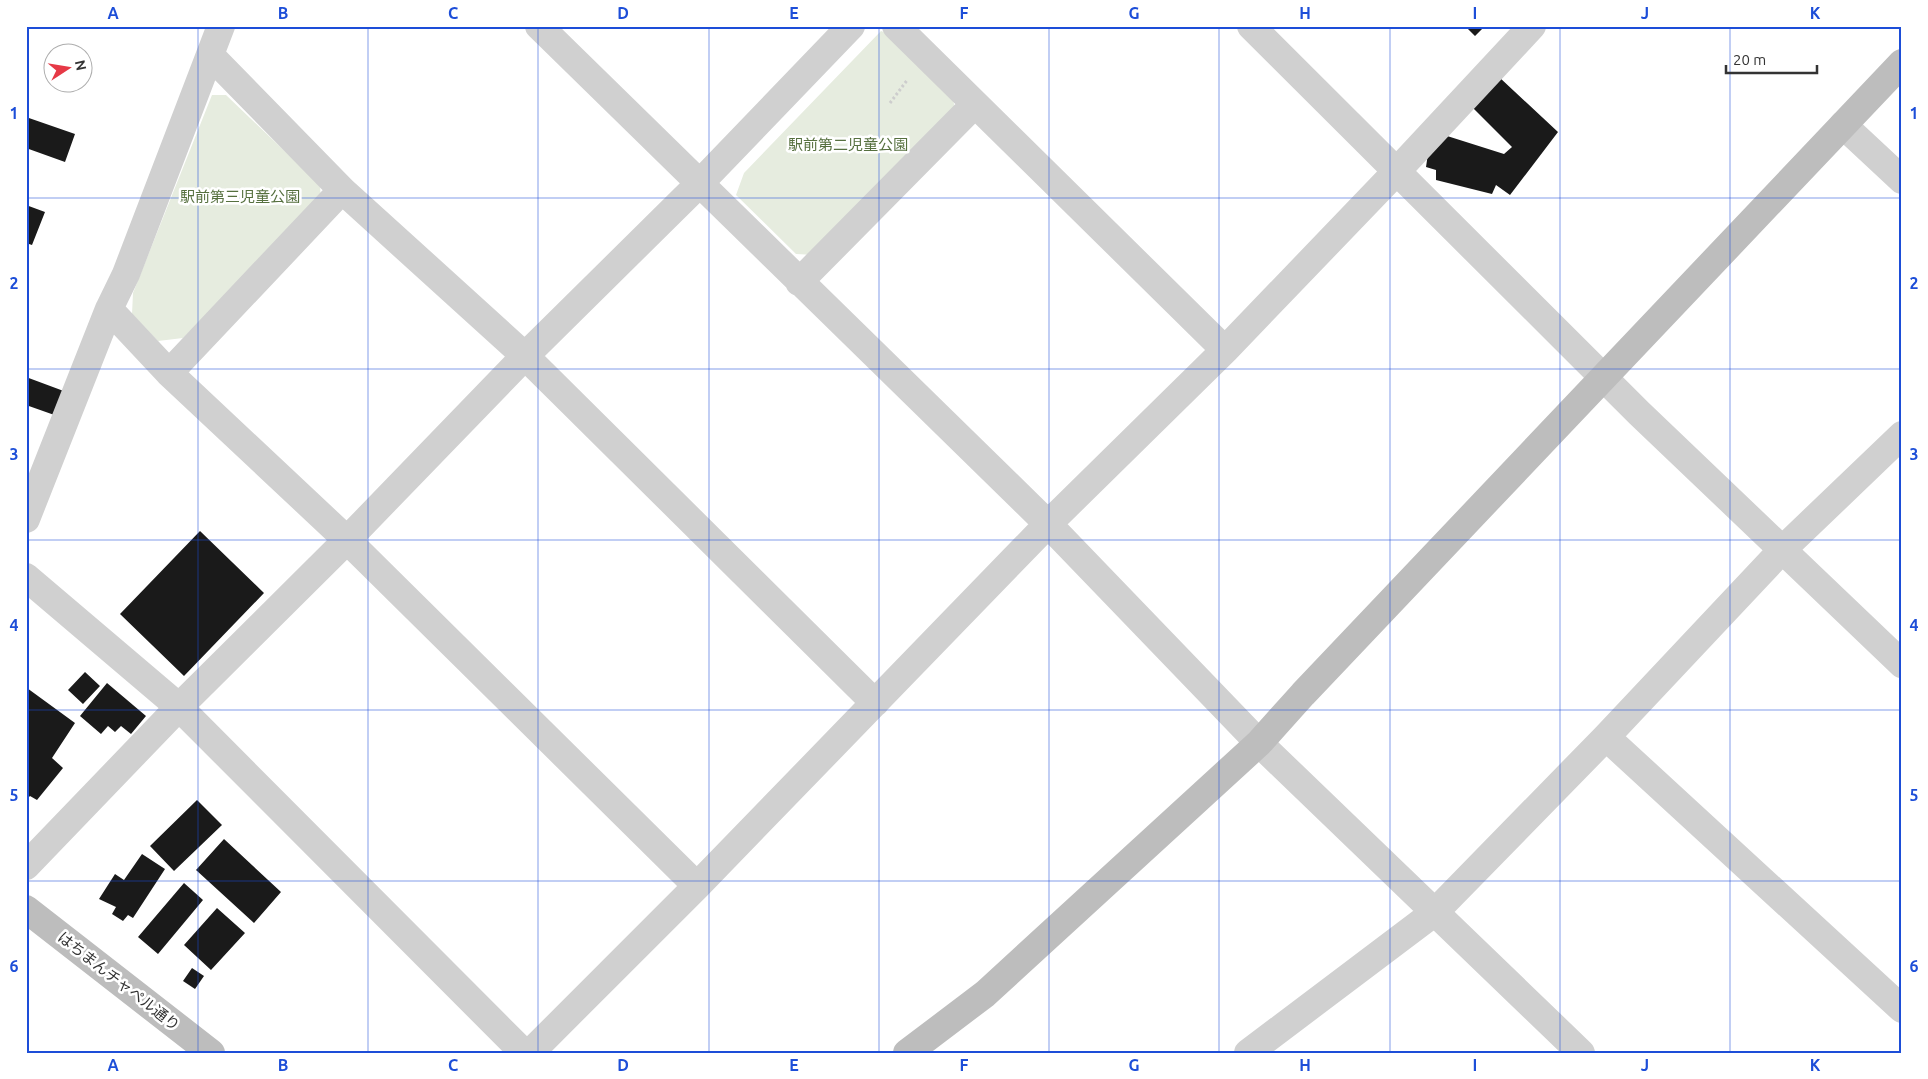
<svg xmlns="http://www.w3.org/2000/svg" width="1928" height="1079" font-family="Ubuntu,'Noto Sans JP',sans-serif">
<rect width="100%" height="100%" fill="#fff"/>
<path fill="#e6ecdf" d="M 881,31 L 892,35 L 952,95 L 956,113 L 815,255 L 796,254 L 736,195 L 744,173 Z
M 212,95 L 226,95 L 320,185 L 321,202 L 183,338 L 158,341 L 132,314 L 133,293 Z"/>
<path fill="#1a1a1a" d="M 1465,26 L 1485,26 L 1475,36 Z
M 1499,77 L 1558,132 L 1510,195 L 1496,185 L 1492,194 L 1436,180 L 1436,170 L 1426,167 L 1429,147 L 1444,135 L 1504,154 L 1512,147 L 1471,106 Z
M 26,117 L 75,134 L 65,162 L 26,148 Z
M 26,205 L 45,212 L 32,245 L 26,243 Z
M 26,377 L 69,393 L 60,417 L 26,405 Z
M 200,531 L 264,593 L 184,676 L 120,614 Z
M 85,672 L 100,686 L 83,704 L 68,690 Z
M 107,683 L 146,716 L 131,734 L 121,726 L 115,732 L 108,726 L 101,734 L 80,716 Z
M 27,688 L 75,723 L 52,758 L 63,768 L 37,800 L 30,796 L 26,800 Z
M 197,800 L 222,825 L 174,871 L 150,846 Z
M 224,839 L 281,892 L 254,923 L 196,870 Z
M 142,854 L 165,869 L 133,918 L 128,915 L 123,921 L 112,914 L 116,907 L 99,899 L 115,874 L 124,880 Z
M 184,883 L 203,900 L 158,954 L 138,937 Z
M 217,908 L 245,933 L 211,970 L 184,945 Z
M 192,968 L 204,976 L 195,989 L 183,981 Z"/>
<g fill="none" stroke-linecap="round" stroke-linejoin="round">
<path stroke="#cdcdcd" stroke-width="3" stroke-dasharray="2.5 2.5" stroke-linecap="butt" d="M 890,103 L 908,79"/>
<path stroke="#d0d0d0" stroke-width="28" d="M 539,26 L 1048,524 L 1259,743 L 1581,1053
M 896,26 L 1225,350
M 1251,26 L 1639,413 L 1902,664
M 210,55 L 342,190 L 525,356 L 875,703
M 1843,125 L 1902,180
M 799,282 L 974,105
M 109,309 L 169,373 L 347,540 L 697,886
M 169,373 L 342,190
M 26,519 L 109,309 L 126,274 L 221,26
M 26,577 L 179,707 L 524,1053
M 1606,737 L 1902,1009
M 26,866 L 179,707 L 347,540 L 525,356 L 699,184 L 851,26
M 530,1053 L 697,886 L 1048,524 L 1225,350 L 1396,172 L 1532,26
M 1248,1053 L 1435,912 L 1606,737 L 1781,551 L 1902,435"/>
<path stroke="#bdbdbd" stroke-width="28" d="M 26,909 L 211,1053
M 907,1053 L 985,994 L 1259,743 L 1303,694 L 1902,63"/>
</g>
<path fill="none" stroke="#1d4ed8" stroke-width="1" stroke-opacity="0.55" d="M 198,26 L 198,1053M 368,26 L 368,1053M 538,26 L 538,1053M 709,26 L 709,1053M 879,26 L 879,1053M 1049,26 L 1049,1053M 1219,26 L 1219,1053M 1390,26 L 1390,1053M 1560,26 L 1560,1053M 1730,26 L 1730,1053M 26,198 L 1902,198M 26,369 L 1902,369M 26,540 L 1902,540M 26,710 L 1902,710M 26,881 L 1902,881"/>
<g text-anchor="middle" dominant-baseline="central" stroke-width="5" stroke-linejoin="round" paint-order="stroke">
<g font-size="15" fill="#56703f" stroke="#fff">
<text x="848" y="144">駅前第二児童公園</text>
<text x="240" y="196">駅前第三児童公園</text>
</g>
<g font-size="15" fill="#333" stroke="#fff">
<text transform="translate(119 981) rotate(38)">はちまんチャペル通り</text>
</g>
</g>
<rect width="1928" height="1079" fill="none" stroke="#ffffff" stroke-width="55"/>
<g transform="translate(68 68) rotate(78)"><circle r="24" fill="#ffffff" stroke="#adadad"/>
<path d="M0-4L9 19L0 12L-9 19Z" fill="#e63946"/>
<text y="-8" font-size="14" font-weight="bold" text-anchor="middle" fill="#333333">N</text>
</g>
<path d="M1726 65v8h91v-8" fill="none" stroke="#333333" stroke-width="2.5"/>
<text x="1733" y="65" font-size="15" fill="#333333" stroke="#ffffff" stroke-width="4" paint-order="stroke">20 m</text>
<rect x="28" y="28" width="1872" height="1024" fill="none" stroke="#1d4ed8" stroke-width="2"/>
<g font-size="16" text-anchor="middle" font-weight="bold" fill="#1d4ed8">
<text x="113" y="19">A</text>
<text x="283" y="19">B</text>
<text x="453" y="19">C</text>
<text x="623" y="19">D</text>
<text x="794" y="19">E</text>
<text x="964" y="19">F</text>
<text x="1134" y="19">G</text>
<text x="1305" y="19">H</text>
<text x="1475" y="19">I</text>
<text x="1645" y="19">J</text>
<text x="1815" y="19">K</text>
<text x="14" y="119">1</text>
<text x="1914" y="119">1</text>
<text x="14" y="289">2</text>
<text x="1914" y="289">2</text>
<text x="14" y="460">3</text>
<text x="1914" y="460">3</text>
<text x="14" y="631">4</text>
<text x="1914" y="631">4</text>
<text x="14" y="801">5</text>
<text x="1914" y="801">5</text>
<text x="14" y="972">6</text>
<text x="1914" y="972">6</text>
<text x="113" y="1071">A</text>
<text x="283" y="1071">B</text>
<text x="453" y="1071">C</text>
<text x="623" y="1071">D</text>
<text x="794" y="1071">E</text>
<text x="964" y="1071">F</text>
<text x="1134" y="1071">G</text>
<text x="1305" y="1071">H</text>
<text x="1475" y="1071">I</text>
<text x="1645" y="1071">J</text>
<text x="1815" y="1071">K</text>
</g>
</svg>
